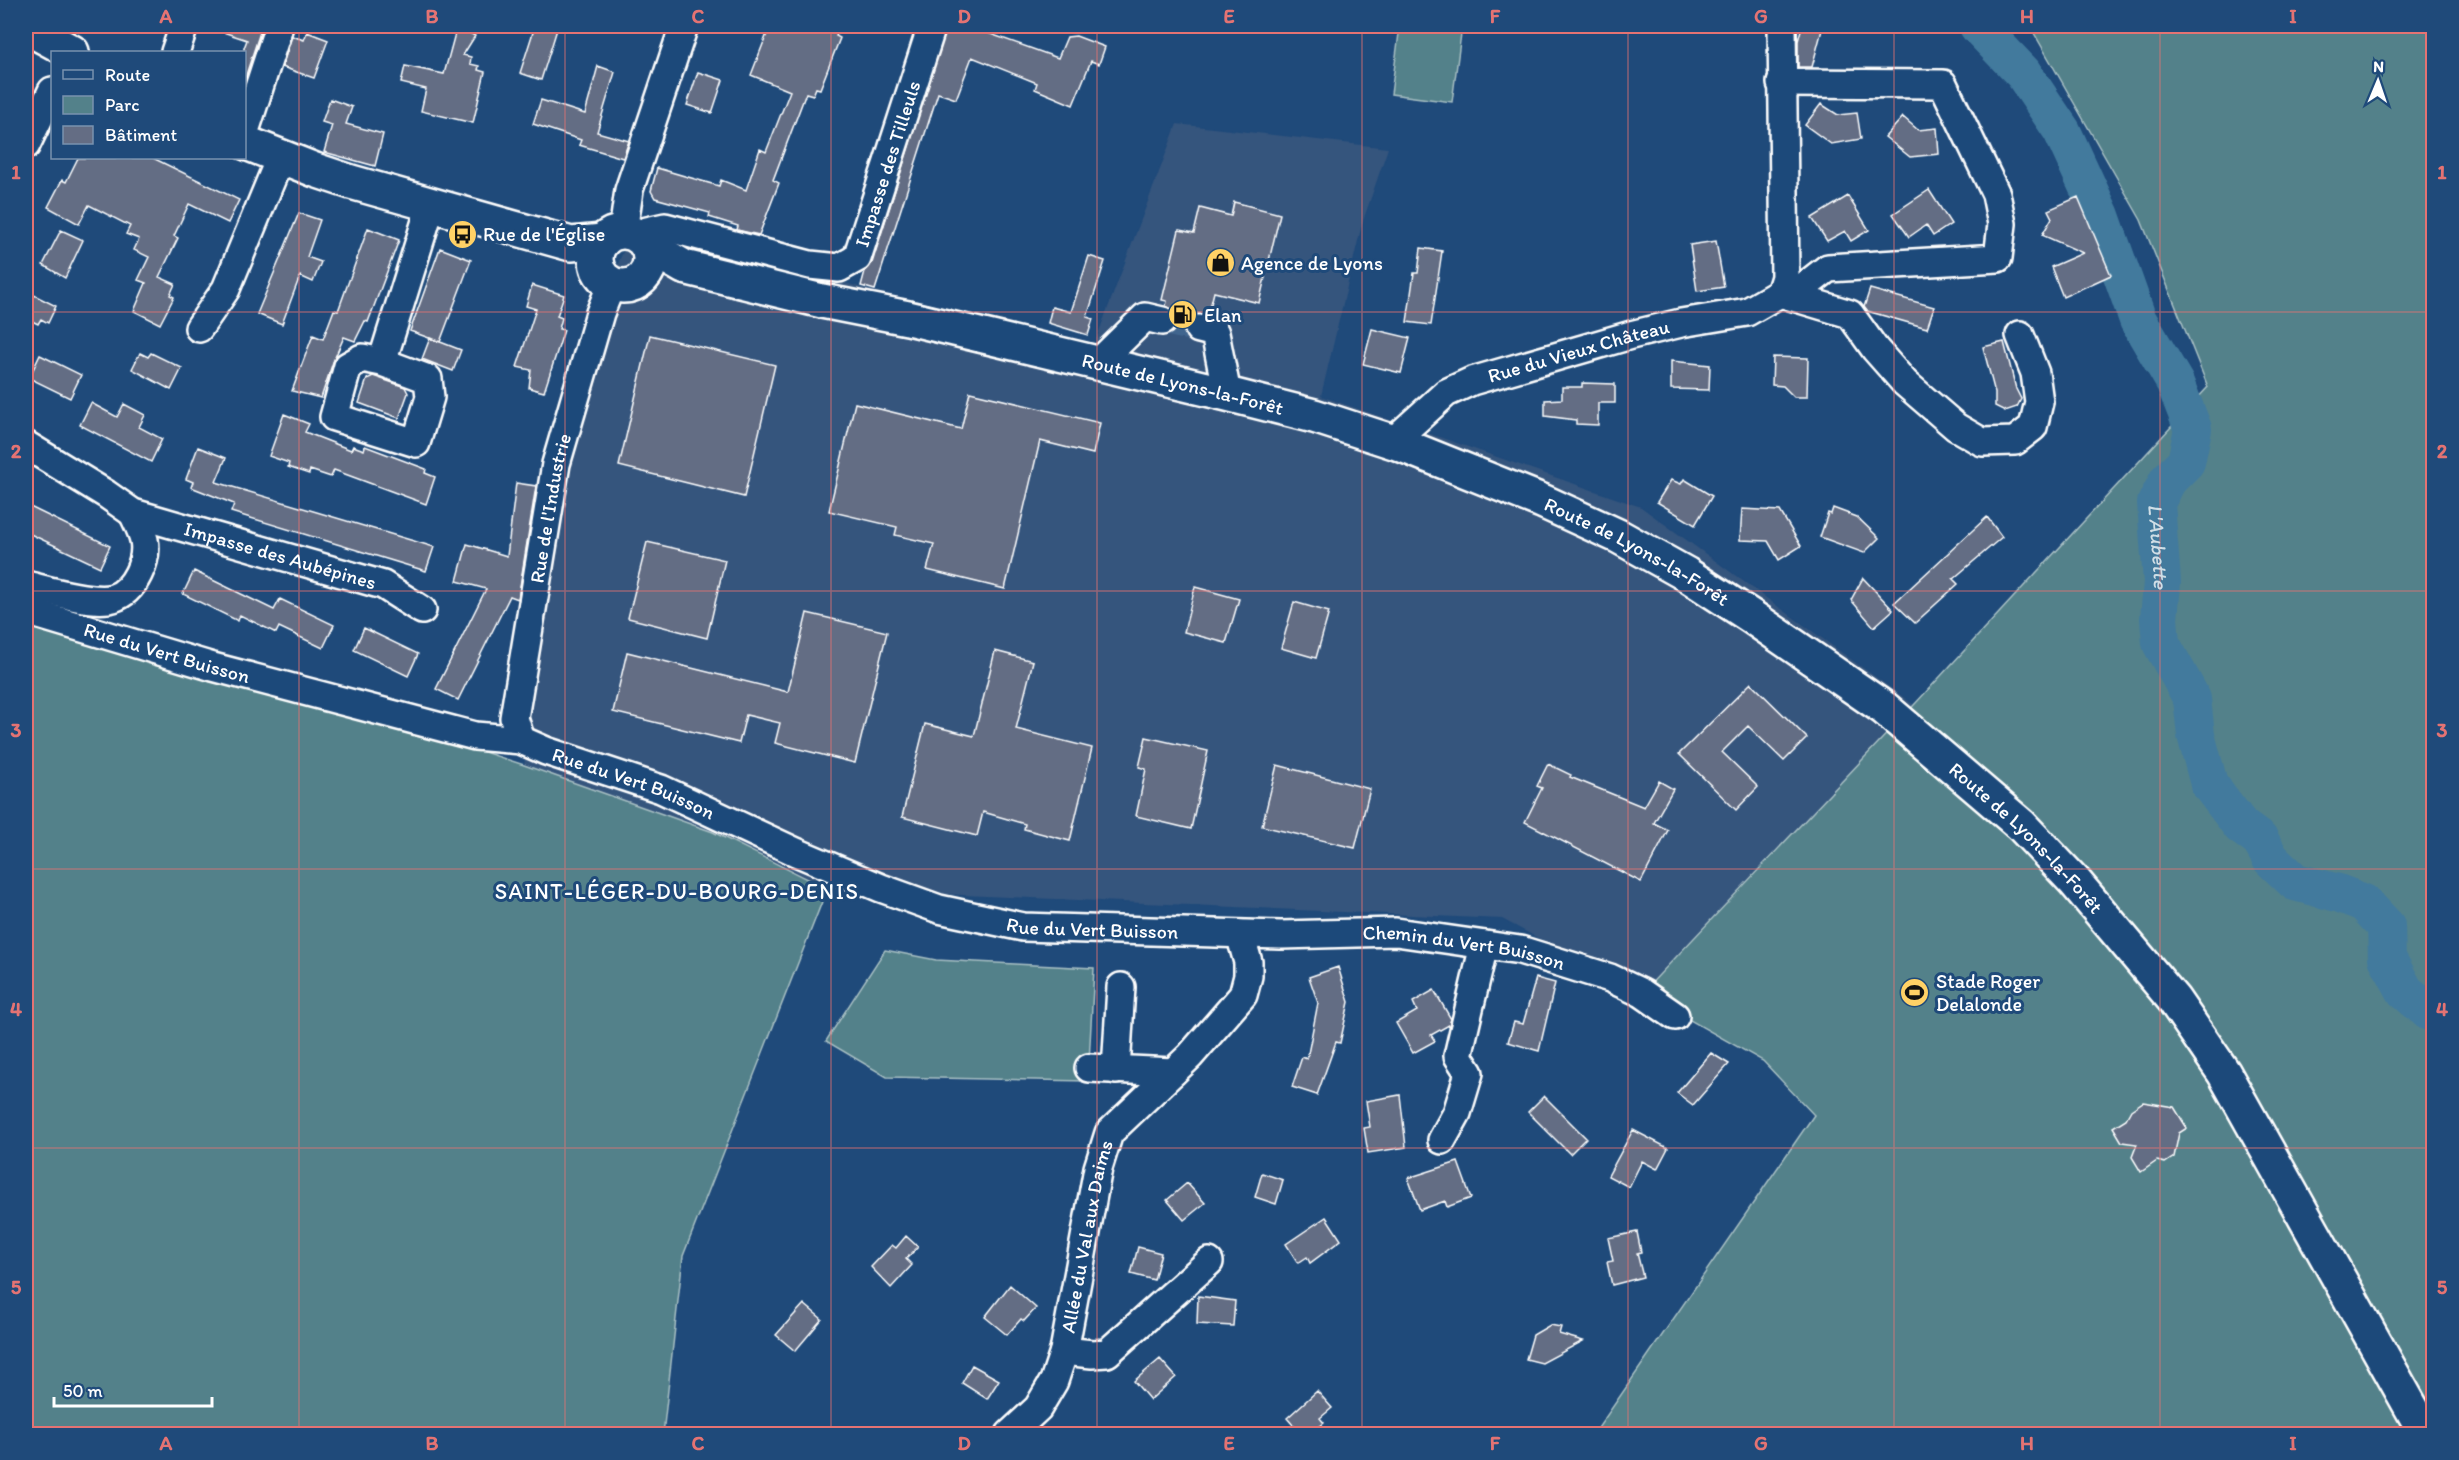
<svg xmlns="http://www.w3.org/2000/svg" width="2459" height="1460" font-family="Itim,sans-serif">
<rect width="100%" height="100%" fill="#1f4a7a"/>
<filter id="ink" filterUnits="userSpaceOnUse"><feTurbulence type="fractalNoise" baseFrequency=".0167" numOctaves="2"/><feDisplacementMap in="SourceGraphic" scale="12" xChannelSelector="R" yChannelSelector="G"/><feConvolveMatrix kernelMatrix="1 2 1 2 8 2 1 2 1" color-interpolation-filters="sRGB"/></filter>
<g filter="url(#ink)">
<path fill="#34547d" d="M 1177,124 L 1388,148 L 1362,224 L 1321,396 L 1641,507 L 1914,705 L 1642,993 L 1502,919 L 827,889 L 713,832 L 524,765 L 569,450 L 619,261 L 637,220 L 869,290 L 1094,345 Z"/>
<path fill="#53818a" stroke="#a9c0c4" stroke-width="1.5" d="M 1400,26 L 1462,26 L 1452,102 L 1391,94 Z
M 2030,26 L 2433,26 L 2433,1434 L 1594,1434 L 1814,1115 L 1763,1061 L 1642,993 L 1914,705 L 2208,387 L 2141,220 Z
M 26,603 L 524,765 L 713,832 L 827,889 L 683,1256 L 663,1434 L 26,1434 Z
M 885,950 L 936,960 L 1094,968 L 1088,1081 L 887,1077 L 826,1041 Z"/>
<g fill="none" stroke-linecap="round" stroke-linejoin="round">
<path stroke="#427a9d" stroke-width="38" id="s1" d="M 1978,26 L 2023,73 L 2062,131 L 2101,216 L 2138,320 L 2175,383 L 2193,429 L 2186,462 L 2168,480 L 2156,503 L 2162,582 L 2159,619 L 2161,643 L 2192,699 L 2196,735 L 2209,784 L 2241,826 L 2260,840 L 2271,859 L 2295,882 L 2338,893 L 2364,903 L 2386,926 L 2387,958 L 2405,991 L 2429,1012 L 2434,1013"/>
</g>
<path fill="#646d84" stroke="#fff" stroke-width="1.5" d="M 214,26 L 262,26 L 244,81 L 244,48 L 247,40 L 214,29 Z
M 457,26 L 475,36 L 463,55 L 471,57 L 470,64 L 479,66 L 478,70 L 485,72 L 473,123 L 421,111 L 426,89 L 401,83 L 405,66 L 444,74 Z
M 535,26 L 558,26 L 541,80 L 520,73 Z
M 770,26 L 841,26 L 836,36 L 840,38 L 820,89 L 816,88 L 813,95 L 806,93 L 773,180 L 779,183 L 759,235 L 737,230 L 738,226 L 709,217 L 710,213 L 655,198 L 651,191 L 657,168 L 719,186 L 721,180 L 746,190 L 760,149 L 766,152 L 790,91 L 751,75 Z
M 947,26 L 968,26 L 1058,58 L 1067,37 L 1076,36 L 1105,47 L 1099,64 L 1091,61 L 1073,105 L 1035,89 L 1037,83 L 972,57 L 956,99 L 938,93 L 875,290 L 861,286 L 865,271 L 872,263 Z
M 1802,26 L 1823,26 L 1812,67 L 1798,67 L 1798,41 Z
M 307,32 L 328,40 L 314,78 L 282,67 L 292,36 L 304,40 Z
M 598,66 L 615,72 L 597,132 L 629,141 L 623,158 L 579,145 L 581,140 L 533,124 L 541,100 L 585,114 Z
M 698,72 L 723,80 L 712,113 L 687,105 Z
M 330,99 L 352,107 L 346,124 L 383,134 L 375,166 L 324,152 L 332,125 L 322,122 Z
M 1821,104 L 1838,115 L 1857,113 L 1861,139 L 1831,144 L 1805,125 Z
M 1903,117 L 1918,130 L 1937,128 L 1939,154 L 1910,157 L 1885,137 Z
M 78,158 L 153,158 L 239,200 L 228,223 L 189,204 L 174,236 L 178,238 L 159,277 L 175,284 L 170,295 L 174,297 L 160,324 L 134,311 L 146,283 L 138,280 L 149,257 L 134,250 L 139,239 L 126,234 L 130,226 L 89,205 L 79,224 L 48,207 L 62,180 L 66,182 Z
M 1929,190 L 1951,224 L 1933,236 L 1926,225 L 1909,237 L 1893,214 Z
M 1848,196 L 1869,230 L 1851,241 L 1845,231 L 1827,241 L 1812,218 Z
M 2078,197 L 2111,275 L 2063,297 L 2051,267 L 2083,253 L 2042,235 L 2052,218 L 2048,210 Z
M 1234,202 L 1280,214 L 1259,303 L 1214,292 L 1209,312 L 1204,310 L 1203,314 L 1194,314 L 1187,319 L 1184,326 L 1186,337 L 1171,334 L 1177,325 L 1177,317 L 1173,310 L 1166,306 L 1167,301 L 1162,300 L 1179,230 L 1194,233 L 1200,208 L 1231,216 Z
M 299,213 L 320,220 L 307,257 L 321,262 L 313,282 L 300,276 L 282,324 L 257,314 Z
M 368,228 L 399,240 L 368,322 L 365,321 L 355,341 L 344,337 L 333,362 L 321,398 L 292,391 L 313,335 L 323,339 L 334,310 L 338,311 Z
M 61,230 L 83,240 L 65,278 L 43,265 Z
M 1716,241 L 1724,287 L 1697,291 L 1690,245 Z
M 440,248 L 471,260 L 440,342 L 410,331 Z
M 1421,248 L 1442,251 L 1431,325 L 1407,322 L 1414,273 L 1418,273 Z
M 1089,256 L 1105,261 L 1087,317 L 1093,319 L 1088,335 L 1048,323 L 1052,307 L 1071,312 Z
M 532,285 L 564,295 L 557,316 L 562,318 L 559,329 L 564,330 L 544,392 L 529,388 L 531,370 L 517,367 L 536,309 L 526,306 Z
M 1870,289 L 1934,307 L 1927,328 L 1867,311 L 1864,307 Z
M 26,291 L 56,306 L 48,323 L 41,319 L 38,324 L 26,318 Z
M 1372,329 L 1410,338 L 1401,373 L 1363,364 Z
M 650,335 L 775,365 L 744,497 L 619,466 Z
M 430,338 L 461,350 L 453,371 L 422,359 Z
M 2004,342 L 2016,389 L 2021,399 L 2017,407 L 2005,411 L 1995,406 L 1995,393 L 1983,347 Z
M 140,353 L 148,357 L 151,353 L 182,368 L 171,390 L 132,369 Z
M 40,355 L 81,375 L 70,398 L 29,378 Z
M 1773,357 L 1808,358 L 1807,397 L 1794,397 L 1783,386 L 1772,385 Z
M 1671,361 L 1710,365 L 1709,390 L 1671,389 Z
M 373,376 L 405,387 L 408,393 L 399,418 L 359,403 L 367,379 Z
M 1582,383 L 1615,384 L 1615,403 L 1598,403 L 1598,425 L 1576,424 L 1576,420 L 1545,416 L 1545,400 L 1562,399 L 1562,387 L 1582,387 Z
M 970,392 L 1100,423 L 1093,454 L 1040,441 L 1005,589 L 927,570 L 934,544 L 895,535 L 897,527 L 829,511 L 855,403 L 961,429 Z
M 91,403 L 117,417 L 124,404 L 145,415 L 139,427 L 162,439 L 151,462 L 80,425 Z
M 284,414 L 309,424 L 305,432 L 351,450 L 353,446 L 364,450 L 365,446 L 426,469 L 425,473 L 435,477 L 426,504 L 334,470 L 331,477 L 310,470 L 309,474 L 288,467 L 289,463 L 269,456 Z
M 198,447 L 226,458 L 216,482 L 434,547 L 426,571 L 231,512 L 234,504 L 191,487 L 193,482 L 186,479 Z
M 1684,479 L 1712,496 L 1695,525 L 1657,502 L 1671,480 L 1681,484 Z
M 516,483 L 536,486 L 518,599 L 510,596 L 458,700 L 436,689 L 486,589 L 457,581 L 467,544 L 507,556 Z
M 26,505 L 110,546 L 100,567 L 26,532 Z
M 1833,508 L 1857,517 L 1879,538 L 1864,553 L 1820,537 L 1828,513 L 1831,514 Z
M 1742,509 L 1780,511 L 1801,546 L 1779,560 L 1768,541 L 1740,540 Z
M 1987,517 L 2002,537 L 1953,579 L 1958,584 L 1915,623 L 1894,603 Z
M 647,542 L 725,560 L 707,638 L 628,618 Z
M 194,571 L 274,610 L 280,599 L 334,625 L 323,648 L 279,627 L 276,633 L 240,615 L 238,621 L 183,594 Z
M 1863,578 L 1893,610 L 1874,627 L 1851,600 Z
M 1195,587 L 1239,599 L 1226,643 L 1184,632 Z
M 1294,602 L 1329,612 L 1316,658 L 1281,648 Z
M 807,613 L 887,632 L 855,763 L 775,743 L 780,723 L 746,715 L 739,743 L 613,712 L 627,652 L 788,692 Z
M 364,628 L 418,654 L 408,676 L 354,650 Z
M 995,651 L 1033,661 L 1016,729 L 1092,748 L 1070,841 L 1024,829 L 1025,824 L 983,812 L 977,836 L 902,817 L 925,724 L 974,736 Z
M 1751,683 L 1807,738 L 1784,761 L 1748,726 L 1722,752 L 1758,787 L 1736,810 L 1679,754 Z
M 1146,737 L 1208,751 L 1191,829 L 1136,816 L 1146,769 L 1139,767 Z
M 1548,764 L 1571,775 L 1570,777 L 1644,807 L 1659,781 L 1673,789 L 1654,823 L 1668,830 L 1641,882 L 1525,822 L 1542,788 L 1537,786 Z
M 1277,765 L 1370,789 L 1355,848 L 1262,826 Z
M 1338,967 L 1349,1002 L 1340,1043 L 1336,1042 L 1317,1095 L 1292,1087 L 1302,1057 L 1307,1059 L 1318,1003 L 1309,977 Z
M 1536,978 L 1555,983 L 1539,1051 L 1508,1042 L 1514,1022 L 1523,1024 Z
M 1434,990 L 1451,1019 L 1449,1025 L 1431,1035 L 1435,1041 L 1413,1053 L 1396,1023 L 1417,1011 L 1413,1002 Z
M 1711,1053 L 1729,1064 L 1693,1105 L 1677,1093 Z
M 1400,1095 L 1406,1147 L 1368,1153 L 1364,1128 L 1370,1127 L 1366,1101 Z
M 1544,1096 L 1586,1138 L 1570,1154 L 1528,1112 Z
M 2143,1102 L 2174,1107 L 2187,1128 L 2179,1133 L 2174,1157 L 2165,1163 L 2157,1161 L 2141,1172 L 2132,1157 L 2137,1144 L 2122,1142 L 2113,1127 L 2126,1119 L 2131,1110 Z
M 1633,1130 L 1668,1148 L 1657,1169 L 1642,1161 L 1629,1187 L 1608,1176 Z
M 1458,1162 L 1471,1198 L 1447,1207 L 1445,1201 L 1420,1210 L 1408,1178 Z
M 1262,1173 L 1283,1180 L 1276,1204 L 1255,1197 Z
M 1187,1183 L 1205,1203 L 1184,1220 L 1167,1200 Z
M 1326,1217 L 1341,1240 L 1310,1263 L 1307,1257 L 1298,1263 L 1286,1244 Z
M 1637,1232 L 1641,1252 L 1637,1253 L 1643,1277 L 1612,1285 L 1607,1262 L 1613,1261 L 1608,1238 Z
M 906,1236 L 918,1247 L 906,1259 L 912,1265 L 891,1288 L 871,1267 L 892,1245 L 896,1248 Z
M 1138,1247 L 1161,1253 L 1154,1280 L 1131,1274 Z
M 1010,1285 L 1036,1308 L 1024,1321 L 1021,1319 L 1007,1335 L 985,1317 Z
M 1198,1296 L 1235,1301 L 1233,1326 L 1197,1324 Z
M 804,1304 L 822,1319 L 795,1351 L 776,1335 Z
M 1550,1325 L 1561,1327 L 1559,1334 L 1583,1341 L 1542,1363 L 1526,1359 L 1533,1335 Z
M 1160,1359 L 1176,1377 L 1150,1400 L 1134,1381 Z
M 972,1365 L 999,1380 L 987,1399 L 962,1383 Z
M 1317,1391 L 1332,1408 L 1320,1418 L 1324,1423 L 1310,1434 L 1301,1434 L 1287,1418 Z"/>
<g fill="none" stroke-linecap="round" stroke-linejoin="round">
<path stroke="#41658e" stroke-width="27" stroke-dasharray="27 14" stroke-linecap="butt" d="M 1162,321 L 1199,329"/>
<defs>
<g id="minor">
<path d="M 175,52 L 184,26"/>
<path d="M 244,134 L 279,26"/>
<path d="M 26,145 L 52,91"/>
<path d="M 623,232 L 629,190 L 684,26"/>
<path id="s2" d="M 641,239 L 647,231 L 665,227 L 810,265 L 839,268 L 857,258 L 932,26"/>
<path d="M 1780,293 L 1801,289 L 1828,268 L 1998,258 L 2002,224 L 1996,194 L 1943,84 L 1781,83"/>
<path d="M 1780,293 L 1850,314 L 1875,349 L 1905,383 L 1956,427 L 1982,442 L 2015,441 L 2033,427 L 2039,402 L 2035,373 L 2020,335"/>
<path d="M 199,328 L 226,289 L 281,156"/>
<path d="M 1199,329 L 1215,333 L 1227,394"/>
<path d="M 382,362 L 428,379 L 430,397 L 416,443 L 334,417 L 348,366 L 362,358 L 382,362 L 431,205"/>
<path d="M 1098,363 L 1145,317 L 1162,321"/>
<path id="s3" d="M 1397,443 L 1403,432 L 1446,393 L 1472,381 L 1631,335 L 1681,323 L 1747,312 L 1780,293 L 1785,277 L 1782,26"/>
<path id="s4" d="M 26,445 L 106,494 L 133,513 L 383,585 L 422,610"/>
<path d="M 26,585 C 47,590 93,604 113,598 C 135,591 148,560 144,540 C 142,531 137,522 133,513"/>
<path id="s5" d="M 26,611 L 213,667 L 475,736 L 521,740 L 546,751 L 661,789 L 796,852 L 881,888 L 939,909 L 1023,927 L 1281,935 L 1396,932 L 1520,950 L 1610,978 L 1642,993 L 1675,1016"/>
<path id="s6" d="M 521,740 L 514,718 L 556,464 L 600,313 L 612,283"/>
<path d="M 1089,1068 L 1173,1072"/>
<path d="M 1116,1070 L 1121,987"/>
<path d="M 1442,1140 L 1457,1113 L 1469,1073 L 1458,1056 L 1484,945"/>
<path d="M 1064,1351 L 1092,1354 L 1107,1353 L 1209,1262"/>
<path id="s7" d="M 1010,1434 L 1038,1408 L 1054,1381 L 1064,1351 L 1098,1168 L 1109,1133 L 1190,1056 L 1243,995 L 1248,976 L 1248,962 L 1240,934"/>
</g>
<g id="major">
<path d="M 26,27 L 72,52"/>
<path d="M 244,142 L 315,170 L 351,182 L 571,244 L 603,241"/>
<circle cx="623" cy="259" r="27"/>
<path id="s8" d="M 648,246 L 684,267 L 822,301 L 908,318 L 1227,394 L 1314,416 L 1397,443 L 1542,501 L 1618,536 L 1686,574 L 1752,617 L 1884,708 L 2021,825 L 2075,882 L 2174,1000 L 2224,1073 L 2426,1434"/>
</g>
</defs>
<use href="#minor" stroke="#fff" stroke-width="32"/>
<use href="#major" stroke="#fff" stroke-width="38"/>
<use href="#minor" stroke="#1f4a7a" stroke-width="27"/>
<use href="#major" stroke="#1f4a7a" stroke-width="33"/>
</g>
</g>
<path fill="none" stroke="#e47373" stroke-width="1.5" stroke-opacity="0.55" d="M 299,26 L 299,1434M 565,26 L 565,1434M 831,26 L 831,1434M 1097,26 L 1097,1434M 1362,26 L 1362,1434M 1628,26 L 1628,1434M 1894,26 L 1894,1434M 2160,26 L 2160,1434M 26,312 L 2434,312M 26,591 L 2434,591M 26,869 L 2434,869M 26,1148 L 2434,1148"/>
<defs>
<symbol id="bus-disc" viewBox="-11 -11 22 22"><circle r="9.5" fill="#ffd166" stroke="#1f4a7a"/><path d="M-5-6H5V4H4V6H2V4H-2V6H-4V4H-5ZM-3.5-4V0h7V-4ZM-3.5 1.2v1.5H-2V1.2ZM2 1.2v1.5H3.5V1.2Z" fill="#111"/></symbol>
<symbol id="shop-disc" viewBox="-11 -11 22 22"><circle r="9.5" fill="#ffd166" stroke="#1f4a7a"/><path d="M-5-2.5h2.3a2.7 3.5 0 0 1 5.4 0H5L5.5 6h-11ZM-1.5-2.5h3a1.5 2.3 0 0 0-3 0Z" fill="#111"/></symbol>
<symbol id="fuel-disc" viewBox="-11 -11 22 22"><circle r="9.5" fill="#ffd166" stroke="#1f4a7a"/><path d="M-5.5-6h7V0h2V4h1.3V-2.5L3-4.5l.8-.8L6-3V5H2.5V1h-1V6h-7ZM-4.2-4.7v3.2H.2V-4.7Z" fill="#111"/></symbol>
<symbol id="stadium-disc" viewBox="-11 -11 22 22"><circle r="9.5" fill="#ffd166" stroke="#1f4a7a"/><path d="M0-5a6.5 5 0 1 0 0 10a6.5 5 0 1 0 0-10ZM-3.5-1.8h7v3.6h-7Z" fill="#111"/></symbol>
</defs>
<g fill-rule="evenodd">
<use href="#bus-disc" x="446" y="218" width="33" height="33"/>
<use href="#shop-disc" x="1204" y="246" width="33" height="33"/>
<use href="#fuel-disc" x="1166" y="298" width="33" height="33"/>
<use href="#stadium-disc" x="1898" y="976" width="33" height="33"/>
</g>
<g text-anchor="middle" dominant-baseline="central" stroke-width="6" stroke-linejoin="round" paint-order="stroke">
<g font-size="20" fill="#fff" stroke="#1f4a7a">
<text stroke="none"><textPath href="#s2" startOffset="327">Impasse des Tilleuls</textPath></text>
<text stroke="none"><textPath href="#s3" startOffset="210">Rue du Vieux Château</textPath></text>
<text stroke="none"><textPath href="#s8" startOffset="554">Route de Lyons-la-Forêt</textPath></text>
<text stroke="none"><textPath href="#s6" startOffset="236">Rue de l'Industrie</textPath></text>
<text stroke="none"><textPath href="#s8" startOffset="1040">Route de Lyons-la-Forêt</textPath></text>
<text stroke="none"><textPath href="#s4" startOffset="280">Impasse des Aubépines</textPath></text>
<text stroke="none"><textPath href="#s5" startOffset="147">Rue du Vert Buisson</textPath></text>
<text stroke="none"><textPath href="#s5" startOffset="633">Rue du Vert Buisson</textPath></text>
<text stroke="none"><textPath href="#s8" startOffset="1526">Route de Lyons-la-Forêt</textPath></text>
<text stroke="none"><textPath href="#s5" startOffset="1119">Rue du Vert Buisson</textPath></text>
<text stroke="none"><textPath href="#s5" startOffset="1492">Chemin du Vert Buisson</textPath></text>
<text stroke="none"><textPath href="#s7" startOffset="218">Allée du Val aux Daims</textPath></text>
</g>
<g font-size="20" fill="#fff" stroke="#1f4a7a" text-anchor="start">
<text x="483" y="234">Rue de l'Église</text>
<text x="1241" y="263">Agence de Lyons</text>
<text x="1204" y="315">Elan</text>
<text x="1936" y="981">Stade Roger<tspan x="1936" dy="23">Delalonde</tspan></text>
</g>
<g font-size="21" font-style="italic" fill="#d0dee6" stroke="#1f4a7a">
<text stroke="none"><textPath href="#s1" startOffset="590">L'Aubette</textPath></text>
</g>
<g font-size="22" letter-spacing="1.5" fill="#fff" stroke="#1f4a7a">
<text x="677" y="891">SAINT-LÉGER-DU-BOURG-DENIS</text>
</g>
</g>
<rect width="2459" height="1460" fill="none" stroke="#1f4a7a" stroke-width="66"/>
<rect x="51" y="51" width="195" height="108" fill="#1f4a7a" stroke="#7992af" stroke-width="1.5"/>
<rect x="63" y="70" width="30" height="9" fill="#1f4a7a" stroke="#7992af" stroke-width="1.5"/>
<text x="105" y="81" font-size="18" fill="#ffffff">Route</text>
<rect x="63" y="96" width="30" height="18" fill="#53818a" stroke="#7992af" stroke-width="1.5"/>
<text x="105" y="111" font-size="18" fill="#ffffff">Parc</text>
<rect x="63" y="126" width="30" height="18" fill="#646d84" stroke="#7992af" stroke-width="1.5"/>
<text x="105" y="141" font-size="18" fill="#ffffff">Bâtiment</text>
<g transform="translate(2378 81) rotate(2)" stroke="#1f4a7a" stroke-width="4.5" paint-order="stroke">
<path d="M0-4.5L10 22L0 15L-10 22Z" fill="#ffffff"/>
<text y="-9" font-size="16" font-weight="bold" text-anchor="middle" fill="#ffffff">N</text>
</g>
<path d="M54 1397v9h158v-9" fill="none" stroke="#ffffff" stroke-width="3"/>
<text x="63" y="1397" font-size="18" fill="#ffffff" stroke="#1f4a7a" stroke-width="4.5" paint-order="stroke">50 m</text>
<rect x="33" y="33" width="2393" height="1394" fill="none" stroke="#e47373" stroke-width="2"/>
<g font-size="20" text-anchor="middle" font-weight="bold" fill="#e47373">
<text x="166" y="23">A</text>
<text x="432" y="23">B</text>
<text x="698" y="23">C</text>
<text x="964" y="23">D</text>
<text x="1229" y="23">E</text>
<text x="1495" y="23">F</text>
<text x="1761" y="23">G</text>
<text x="2027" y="23">H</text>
<text x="2293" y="23">I</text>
<text x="16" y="179">1</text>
<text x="2442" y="179">1</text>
<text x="16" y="458">2</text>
<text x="2442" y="458">2</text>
<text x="16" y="737">3</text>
<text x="2442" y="737">3</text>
<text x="16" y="1016">4</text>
<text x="2442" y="1016">4</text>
<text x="16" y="1294">5</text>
<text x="2442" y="1294">5</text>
<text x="166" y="1450">A</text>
<text x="432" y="1450">B</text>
<text x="698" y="1450">C</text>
<text x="964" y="1450">D</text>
<text x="1229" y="1450">E</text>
<text x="1495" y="1450">F</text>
<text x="1761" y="1450">G</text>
<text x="2027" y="1450">H</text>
<text x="2293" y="1450">I</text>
</g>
</svg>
